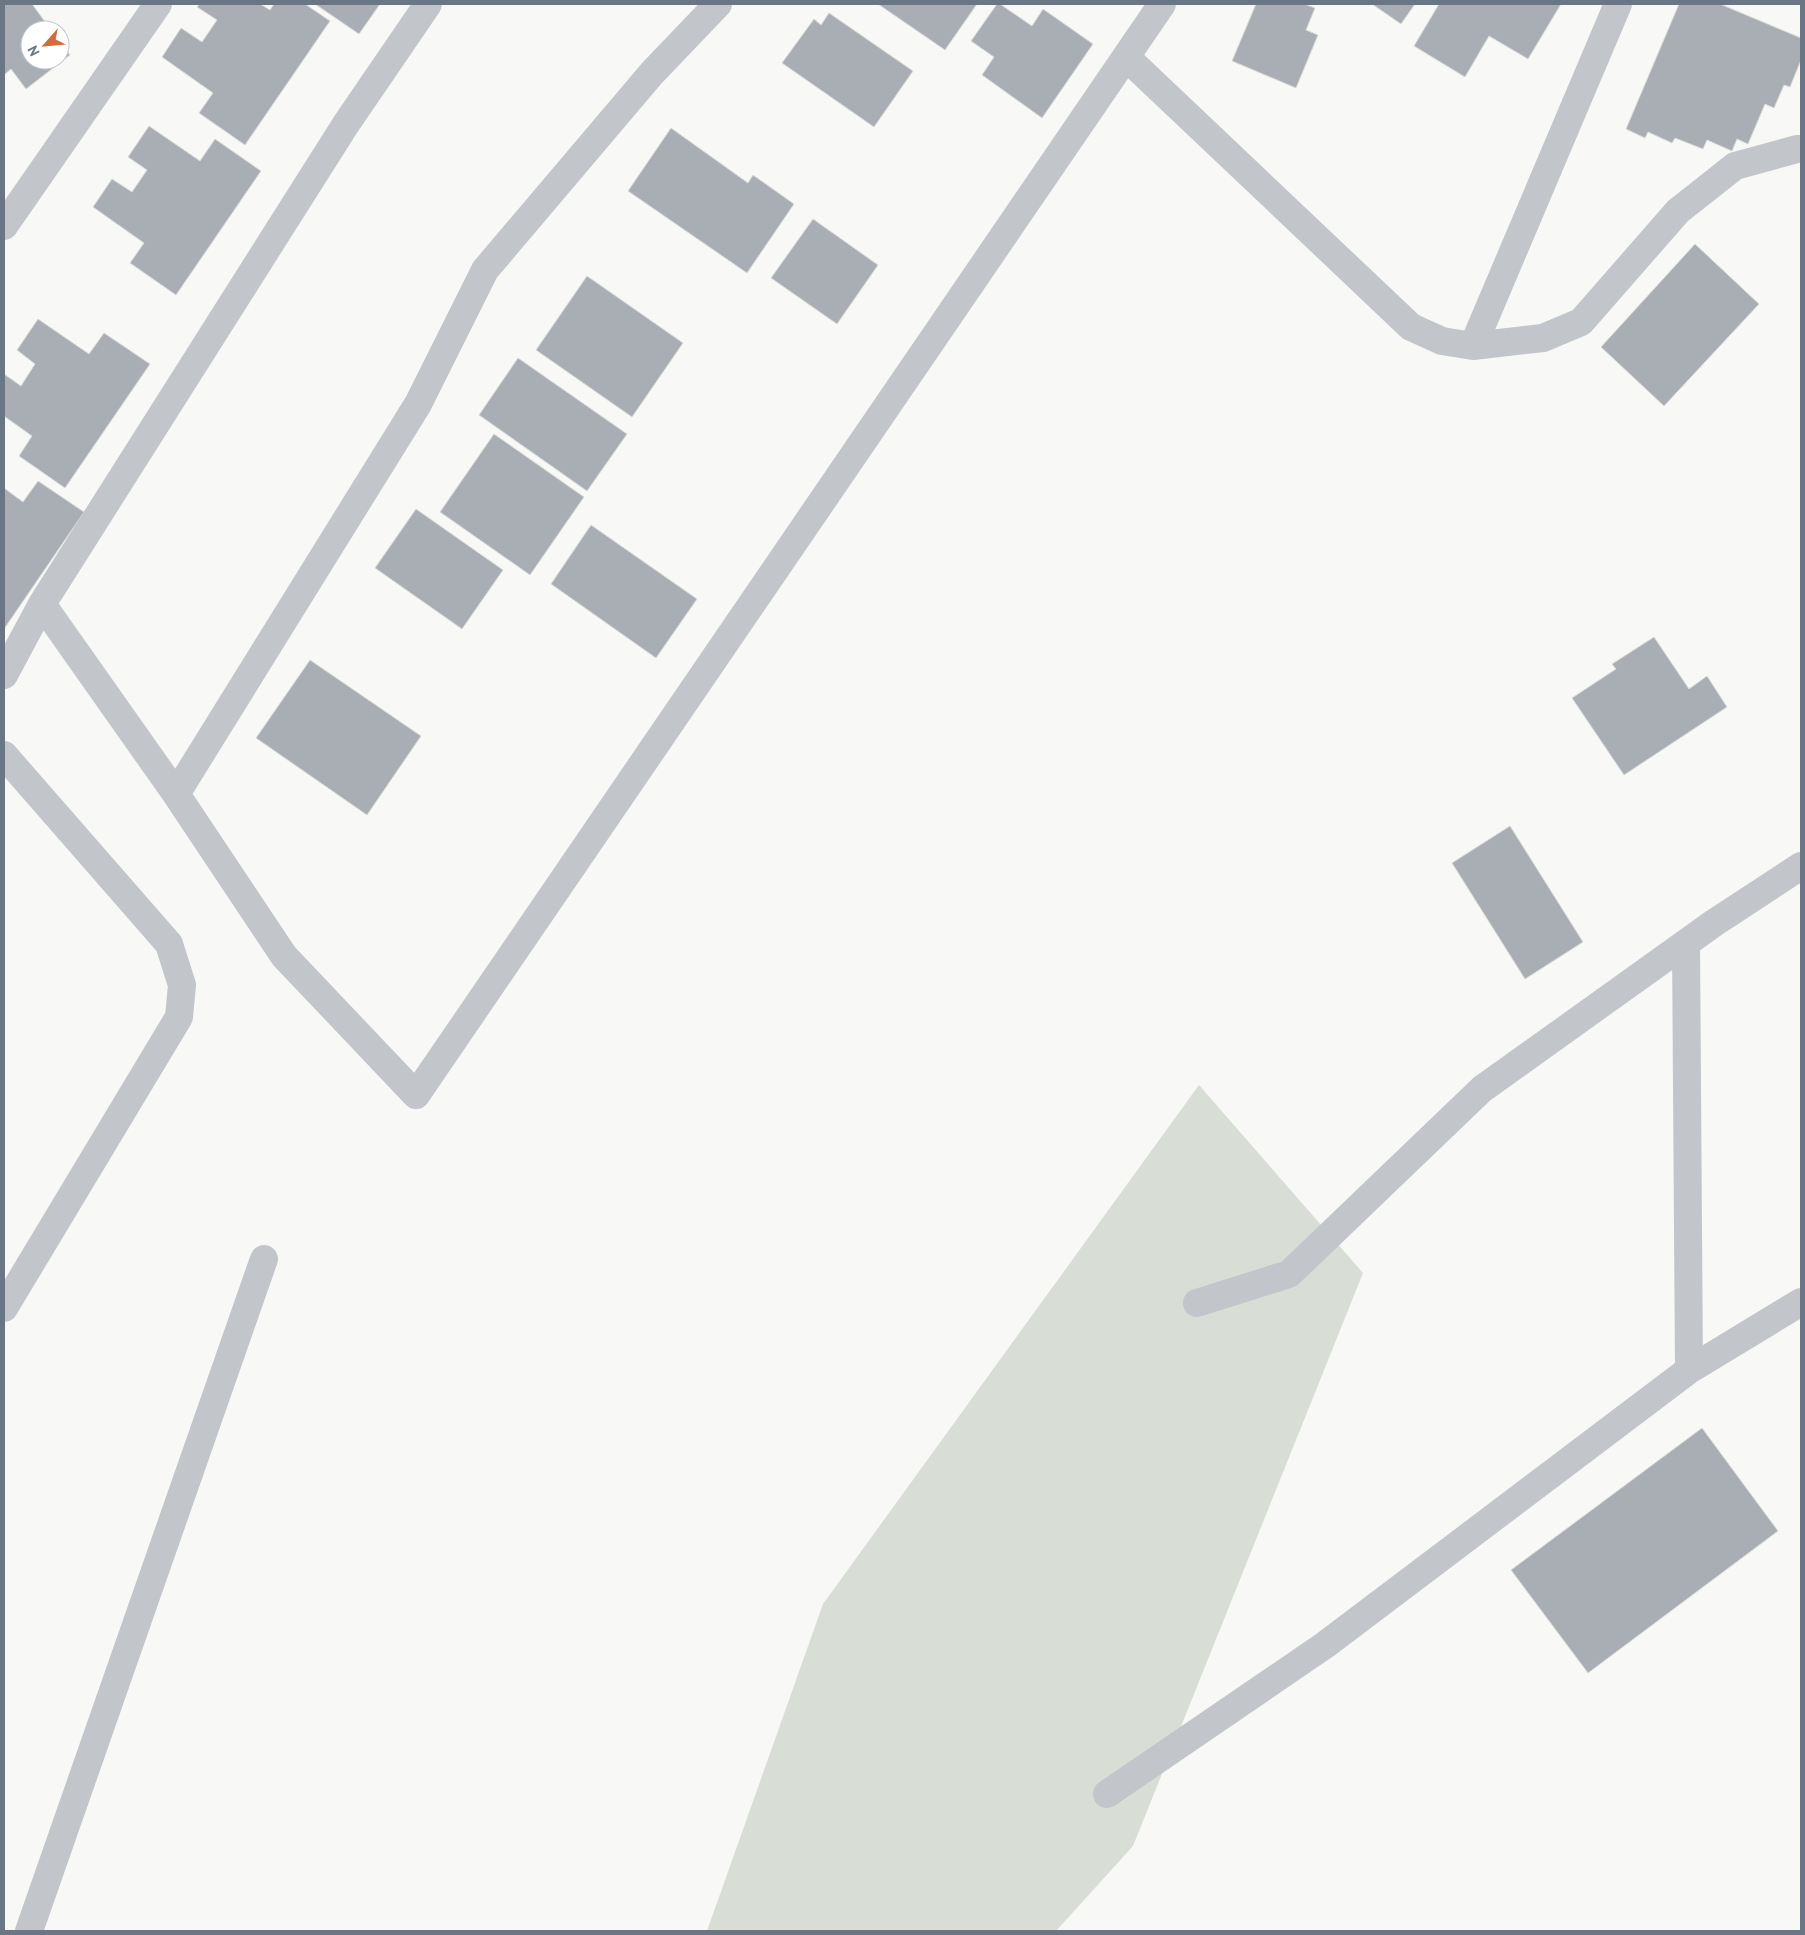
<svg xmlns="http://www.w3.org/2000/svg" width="1805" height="1935" font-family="'PT Sans',sans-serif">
<rect width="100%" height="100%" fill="#f8f8f6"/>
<path fill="#d8ddd6" d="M 1199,1085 L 1363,1273 L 1133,1846 L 1056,1931 L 707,1931 L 823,1604 Z"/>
<path fill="#a8aeb4" stroke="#dadad8" d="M 4,4 L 32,4 L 51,30 L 30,30 L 30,60 L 60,60 L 60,42 L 70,55 L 26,89 L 11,69 L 4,75 Z
M 200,4 L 260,4 L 270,10 L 274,4 L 305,4 L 330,21 L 245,145 L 199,113 L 213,93 L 162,57 L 181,28 L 202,42 L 217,20 L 197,7 Z
M 315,4 L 380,4 L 359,34 Z
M 878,4 L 977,4 L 945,50 Z
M 997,4 L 1000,4 L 1032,26 L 1043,9 L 1093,44 L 1042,118 L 982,75 L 994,57 L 971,41 Z
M 1256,4 L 1304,4 L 1315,8 L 1306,30 L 1318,35 L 1296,88 L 1232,61 Z
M 1372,4 L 1415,4 L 1401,24 Z
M 1439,4 L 1561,4 L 1528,59 L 1489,36 L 1465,77 L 1414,46 Z
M 1679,4 L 1720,4 L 1801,38 L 1801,60 L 1790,87 L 1784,85 L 1774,108 L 1765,104 L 1748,144 L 1737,139 L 1732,151 L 1707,140 L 1703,149 L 1675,138 L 1672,143 L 1648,132 L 1645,138 L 1626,129 Z
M 829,13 L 913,71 L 874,127 L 782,63 L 814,19 L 821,25 Z
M 149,126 L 200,161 L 215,139 L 261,171 L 176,295 L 130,263 L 144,243 L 93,207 L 112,179 L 132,192 L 147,170 L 128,157 Z
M 671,128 L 748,183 L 753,175 L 794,204 L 747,273 L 628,191 Z
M 813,219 L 878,265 L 837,324 L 771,278 Z
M 1695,244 L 1759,304 L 1664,406 L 1601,347 Z
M 587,276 L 683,343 L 632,417 L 536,350 Z
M 38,319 L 89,354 L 104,333 L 150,364 L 65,488 L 19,456 L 32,436 L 4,416 L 4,374 L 21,386 L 35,364 L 17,350 Z
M 518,358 L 627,434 L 587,491 L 479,415 Z
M 494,434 L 584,497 L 530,575 L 440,512 Z
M 38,481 L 84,512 L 4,629 L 4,488 L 23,502 Z
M 416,509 L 503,570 L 462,629 L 375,568 Z
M 591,525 L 697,599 L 656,658 L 551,584 Z
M 1654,637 L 1689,689 L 1707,676 L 1727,707 L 1624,775 L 1572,698 L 1616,669 L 1612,664 Z
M 310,660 L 421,736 L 367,815 L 256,738 Z
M 1510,826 L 1583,942 L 1525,979 L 1452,863 Z
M 1702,1428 L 1778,1531 L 1588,1673 L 1511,1570 Z"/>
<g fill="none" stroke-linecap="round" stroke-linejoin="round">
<path stroke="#c2c5c9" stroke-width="28" d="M 1126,57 L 1411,327 L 1442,341 L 1473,346 L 1543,338 L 1581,322 L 1678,211 L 1706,189 L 1735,166 L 1797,149 L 1801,149
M 4,226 L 158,4
M 1473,346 L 1618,4
M 42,604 L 176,794 L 284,956 L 416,1095 L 1162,4
M 4,675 L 42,604 L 346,124 L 428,4
M 4,755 L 169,944 L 182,985 L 179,1017 L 4,1308
M 176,794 L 418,404 L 485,270 L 652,73 L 718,4
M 1686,944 L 1689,1370
M 1197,1303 L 1289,1274 L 1482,1089 L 1714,923 L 1801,866
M 1107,1794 L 1325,1645 L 1689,1370 L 1801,1302
M 29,1931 L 264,1259"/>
</g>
<rect width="1805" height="1935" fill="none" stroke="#6a7684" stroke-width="10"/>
<g transform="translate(45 45) rotate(243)"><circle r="24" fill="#ffffff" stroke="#c3c8ce"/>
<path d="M0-4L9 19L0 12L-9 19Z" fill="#d36c3c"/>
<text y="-8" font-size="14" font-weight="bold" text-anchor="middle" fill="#6a7684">N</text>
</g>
</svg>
